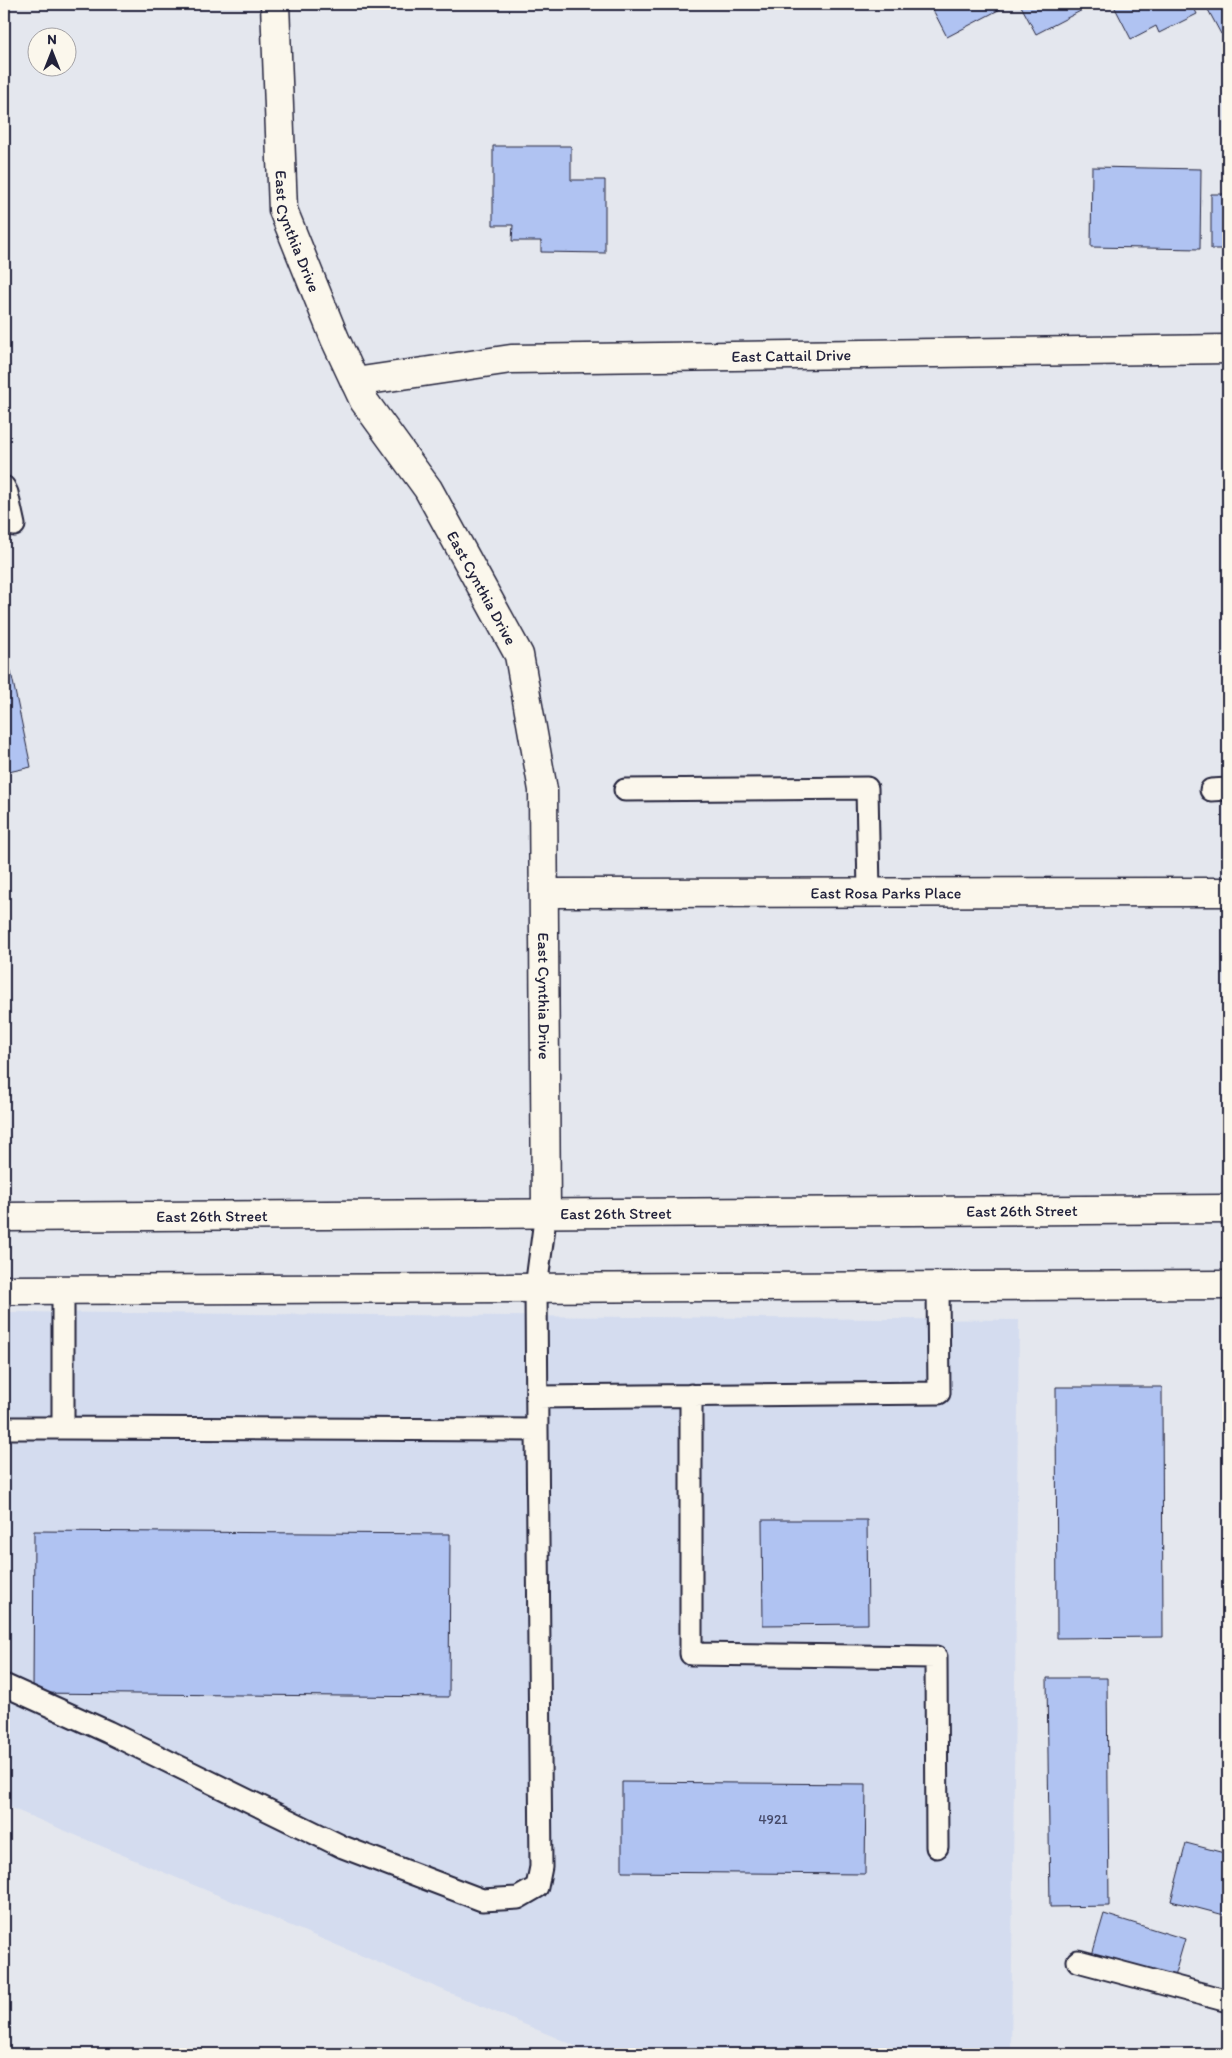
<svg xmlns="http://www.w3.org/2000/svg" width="1232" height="2058" font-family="Itim,sans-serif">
<rect width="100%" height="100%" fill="#e4e7ee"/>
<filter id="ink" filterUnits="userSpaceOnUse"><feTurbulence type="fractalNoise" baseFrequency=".02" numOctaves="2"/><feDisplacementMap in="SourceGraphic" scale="10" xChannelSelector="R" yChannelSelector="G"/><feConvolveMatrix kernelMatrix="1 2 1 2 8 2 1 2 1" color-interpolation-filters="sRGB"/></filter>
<g filter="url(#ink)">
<path fill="#d4dcef" d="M 4,1312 L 1019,1320 L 1011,2054 L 609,2054 L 590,2052 L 4,1805 Z"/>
<path fill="#b0c3f2" stroke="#22223b" d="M 930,4 L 1010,4 L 947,37 Z
M 1020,4 L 1094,4 L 1036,34 Z
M 1113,4 L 1192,4 L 1197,14 L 1159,33 L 1156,26 L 1131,39 Z
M 1205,4 L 1228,4 L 1228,31 L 1221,34 Z
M 493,146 L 571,146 L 571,180 L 605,180 L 605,253 L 541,252 L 541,241 L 512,241 L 513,225 L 493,225 Z
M 1092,167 L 1201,169 L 1200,249 L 1091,247 Z
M 1211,194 L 1228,194 L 1228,249 L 1211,249 Z
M 7,653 L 31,767 L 4,773 L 4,654 Z
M 1056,1387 L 1162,1387 L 1163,1637 L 1057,1638 Z
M 762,1520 L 867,1520 L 868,1624 L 763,1625 Z
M 34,1531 L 450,1534 L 449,1697 L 33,1693 Z
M 1047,1678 L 1107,1678 L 1109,1906 L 1050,1907 Z
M 622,1782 L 866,1784 L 865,1874 L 622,1872 Z
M 1186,1843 L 1228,1854 L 1228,1916 L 1171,1901 Z
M 1104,1914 L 1185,1939 L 1173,1980 L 1092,1955 Z"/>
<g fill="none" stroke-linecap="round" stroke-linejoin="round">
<defs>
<path id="lane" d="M 4,487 L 7,493 L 14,525
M 625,790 L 867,788 L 869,892
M 1211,790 L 1228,789
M 63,1290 L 63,1428 L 537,1430 L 536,1288 L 546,1212
M 691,1395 L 691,1654 L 936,1657 L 937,1847
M 537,1397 L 939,1393 L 938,1286
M 4,1428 L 63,1428
M 4,1685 L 108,1732 L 343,1847 L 482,1900 L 518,1898 L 537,1887 L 541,1867 L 537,1430
M 1078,1961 L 1228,2001"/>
<g id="street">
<path id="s1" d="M 275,4 L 283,210 L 335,339 L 364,401 L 428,489 L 519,655 L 543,790 L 546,1212"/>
<path id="s2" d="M 355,382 L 511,359 L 1228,349"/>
<path id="s3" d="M 544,893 L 1228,892"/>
</g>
<g id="secondary">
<path id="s4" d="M 4,1217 L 1228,1209"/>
<path d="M 4,1290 L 1228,1285"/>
</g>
</defs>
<use href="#lane" stroke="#22223b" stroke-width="25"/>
<use href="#street" stroke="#22223b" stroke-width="31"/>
<use href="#secondary" stroke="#22223b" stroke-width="31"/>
<use href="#lane" stroke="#fbf7ec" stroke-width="21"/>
<use href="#street" stroke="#fbf7ec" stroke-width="28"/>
<use href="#secondary" stroke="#fbf7ec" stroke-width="28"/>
</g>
</g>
<g text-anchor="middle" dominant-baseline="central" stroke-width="4" stroke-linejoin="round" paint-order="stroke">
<g font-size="14" fill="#464a69">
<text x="773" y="1819">4921</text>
</g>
<g font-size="16" fill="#22223b" stroke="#fbf7ec">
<text stroke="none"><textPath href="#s1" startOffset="230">East Cynthia Drive</textPath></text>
<text stroke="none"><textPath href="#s2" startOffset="438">East Cattail Drive</textPath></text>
<text stroke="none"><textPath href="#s1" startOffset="635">East Cynthia Drive</textPath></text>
<text stroke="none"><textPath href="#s3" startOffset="342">East Rosa Parks Place</textPath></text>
<text stroke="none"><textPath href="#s1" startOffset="1055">East Cynthia Drive</textPath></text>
<text stroke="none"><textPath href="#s4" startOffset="1018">East 26th Street</textPath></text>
<text stroke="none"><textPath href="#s4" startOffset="612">East 26th Street</textPath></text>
<text stroke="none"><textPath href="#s4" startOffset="208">East 26th Street</textPath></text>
</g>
</g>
<rect width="1232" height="2058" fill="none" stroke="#fbf7ec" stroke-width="20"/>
<rect x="10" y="10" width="1212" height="2038" fill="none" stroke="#22223b" stroke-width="2" filter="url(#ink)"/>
<g transform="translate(52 52)"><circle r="24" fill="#fbf7ec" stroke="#a4a2a5"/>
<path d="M0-4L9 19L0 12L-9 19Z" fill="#22223b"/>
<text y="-8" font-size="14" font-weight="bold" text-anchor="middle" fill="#22223b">N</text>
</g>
</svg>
